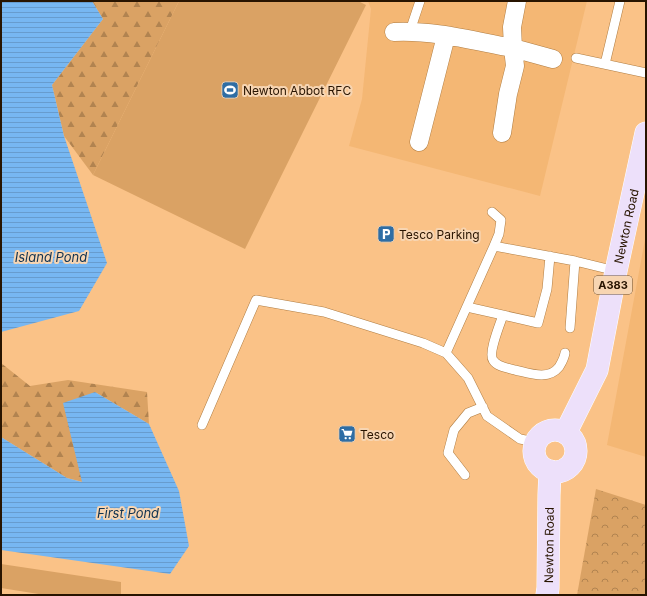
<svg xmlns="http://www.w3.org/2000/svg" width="647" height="596" font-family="Inter,sans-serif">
<defs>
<pattern id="forest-firs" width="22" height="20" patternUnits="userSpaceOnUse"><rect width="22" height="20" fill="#daa264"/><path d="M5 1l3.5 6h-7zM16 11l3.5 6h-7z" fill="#b18350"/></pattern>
<pattern id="park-crowns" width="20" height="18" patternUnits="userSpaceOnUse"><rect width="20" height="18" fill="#daa264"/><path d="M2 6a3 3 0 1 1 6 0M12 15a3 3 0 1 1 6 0" fill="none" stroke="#b18350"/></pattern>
<pattern id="water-rules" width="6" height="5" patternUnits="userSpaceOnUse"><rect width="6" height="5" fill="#77b7f2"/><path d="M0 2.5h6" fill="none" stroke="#679cce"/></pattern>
</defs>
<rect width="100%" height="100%" fill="#fac287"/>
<path fill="#f4b774" d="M 368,1 L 587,1 L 540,196 L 349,146 L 362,99 L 371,9 Z
M 646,234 L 646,457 L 607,445 Z"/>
<path fill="#daa264" d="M 179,1 L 358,1 L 366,5 L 245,249 L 93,175 Z
M 1,564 L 121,582 L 121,595 L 45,595 L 1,588 Z"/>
<path fill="url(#forest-firs)" d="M 92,1 L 179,1 L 93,175 L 64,136 L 52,85 L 103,19 Z
M 1,363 L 30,386 L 68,380 L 147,392 L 149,424 L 95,392 L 83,482 L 67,478 L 1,437 Z"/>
<path fill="url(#park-crowns)" d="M 596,489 L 646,505 L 646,595 L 577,595 Z"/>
<path fill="url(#water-rules)" d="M 1,1 L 92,1 L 103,19 L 52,85 L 64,136 L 107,263 L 79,311 L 1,332 Z
M 95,392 L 149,424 L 179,491 L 189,546 L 170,574 L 1,550 L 1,437 L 67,478 L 82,482 L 63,403 Z"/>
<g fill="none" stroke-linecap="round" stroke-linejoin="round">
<defs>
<path id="lane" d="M 410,31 L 420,1
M 576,58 L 646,73
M 605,64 L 620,1
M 492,212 L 501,220 L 499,234 L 494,246 L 575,261 L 616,271
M 467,307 L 538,323 L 547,289 L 550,256
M 503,315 C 500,324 488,353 493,360 C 497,367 508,368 515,370 C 529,373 548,381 559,367 C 562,362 564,359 565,353
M 570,328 L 575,261
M 446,353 L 494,246
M 202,425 L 256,300 L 324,312 L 423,343 L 446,353 L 468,378 L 487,416 L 520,439 L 536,442
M 465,475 L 448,453 L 454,430 L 468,413 L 483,407"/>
<path id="street" d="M 394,32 C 434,30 474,41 513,48 L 512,27 L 517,1
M 502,133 L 508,94 L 515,66 L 513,48 L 553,59
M 419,142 L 446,36"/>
<g id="primary">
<circle cx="555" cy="451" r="21"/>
<path id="s1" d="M 566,432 L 597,370 L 616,271 L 646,133"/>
<path id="s2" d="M 547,595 L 548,588 L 549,495 L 550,471"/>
</g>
</defs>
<use href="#lane" stroke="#b07d42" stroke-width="10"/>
<use href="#street" stroke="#b07d42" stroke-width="19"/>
<use href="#primary" stroke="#fff" stroke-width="23"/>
<use href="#lane" stroke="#fff" stroke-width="9"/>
<use href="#street" stroke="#fff" stroke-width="18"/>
<use href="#primary" stroke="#ede0fa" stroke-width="22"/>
</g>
<defs>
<symbol id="stadium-square" viewBox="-11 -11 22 22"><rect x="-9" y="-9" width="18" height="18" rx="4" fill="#2e6da4" stroke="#f7d5b2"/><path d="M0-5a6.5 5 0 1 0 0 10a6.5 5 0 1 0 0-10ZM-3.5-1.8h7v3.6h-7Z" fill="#fff"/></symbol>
<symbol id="parking-square" viewBox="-11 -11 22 22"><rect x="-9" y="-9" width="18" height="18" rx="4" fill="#2e6da4" stroke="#f7d5b2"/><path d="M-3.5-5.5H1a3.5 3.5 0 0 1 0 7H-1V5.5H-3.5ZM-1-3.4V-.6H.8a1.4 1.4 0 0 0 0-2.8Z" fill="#fff"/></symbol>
<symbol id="supermarket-square" viewBox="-11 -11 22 22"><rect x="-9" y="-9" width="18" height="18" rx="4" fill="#2e6da4" stroke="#f7d5b2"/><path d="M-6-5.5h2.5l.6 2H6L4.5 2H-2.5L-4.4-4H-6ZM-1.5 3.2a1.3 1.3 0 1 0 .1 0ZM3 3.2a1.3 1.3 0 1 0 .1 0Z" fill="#fff"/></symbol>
</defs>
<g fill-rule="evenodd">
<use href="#stadium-square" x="220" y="80" width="20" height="20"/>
<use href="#parking-square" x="376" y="224" width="20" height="20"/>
<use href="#supermarket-square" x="337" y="424" width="20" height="20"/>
</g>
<g text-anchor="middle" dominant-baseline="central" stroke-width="4" stroke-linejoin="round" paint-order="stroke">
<rect fill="#f7d5b2" stroke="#664e35" stroke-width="1" x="594" y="276" width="38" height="18" rx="3"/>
<g font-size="11" font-weight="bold" fill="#281400">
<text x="613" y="285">A383</text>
</g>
<g font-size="12" fill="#281400" stroke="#f7d5b2" text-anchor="start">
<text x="243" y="90">Newton Abbot RFC</text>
<text x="399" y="234">Tesco Parking</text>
<text x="360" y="434">Tesco</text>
</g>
<g font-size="12" fill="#281400" stroke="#f7d5b2">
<text stroke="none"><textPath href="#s1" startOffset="216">Newton Road</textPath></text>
<text stroke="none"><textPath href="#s2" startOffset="50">Newton Road</textPath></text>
</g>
<g font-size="13" font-style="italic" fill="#113351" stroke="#f7d5b2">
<text x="51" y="257">Island Pond</text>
<text x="128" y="513">First Pond</text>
</g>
</g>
<rect width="647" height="596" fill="none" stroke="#281400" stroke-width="4"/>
</svg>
